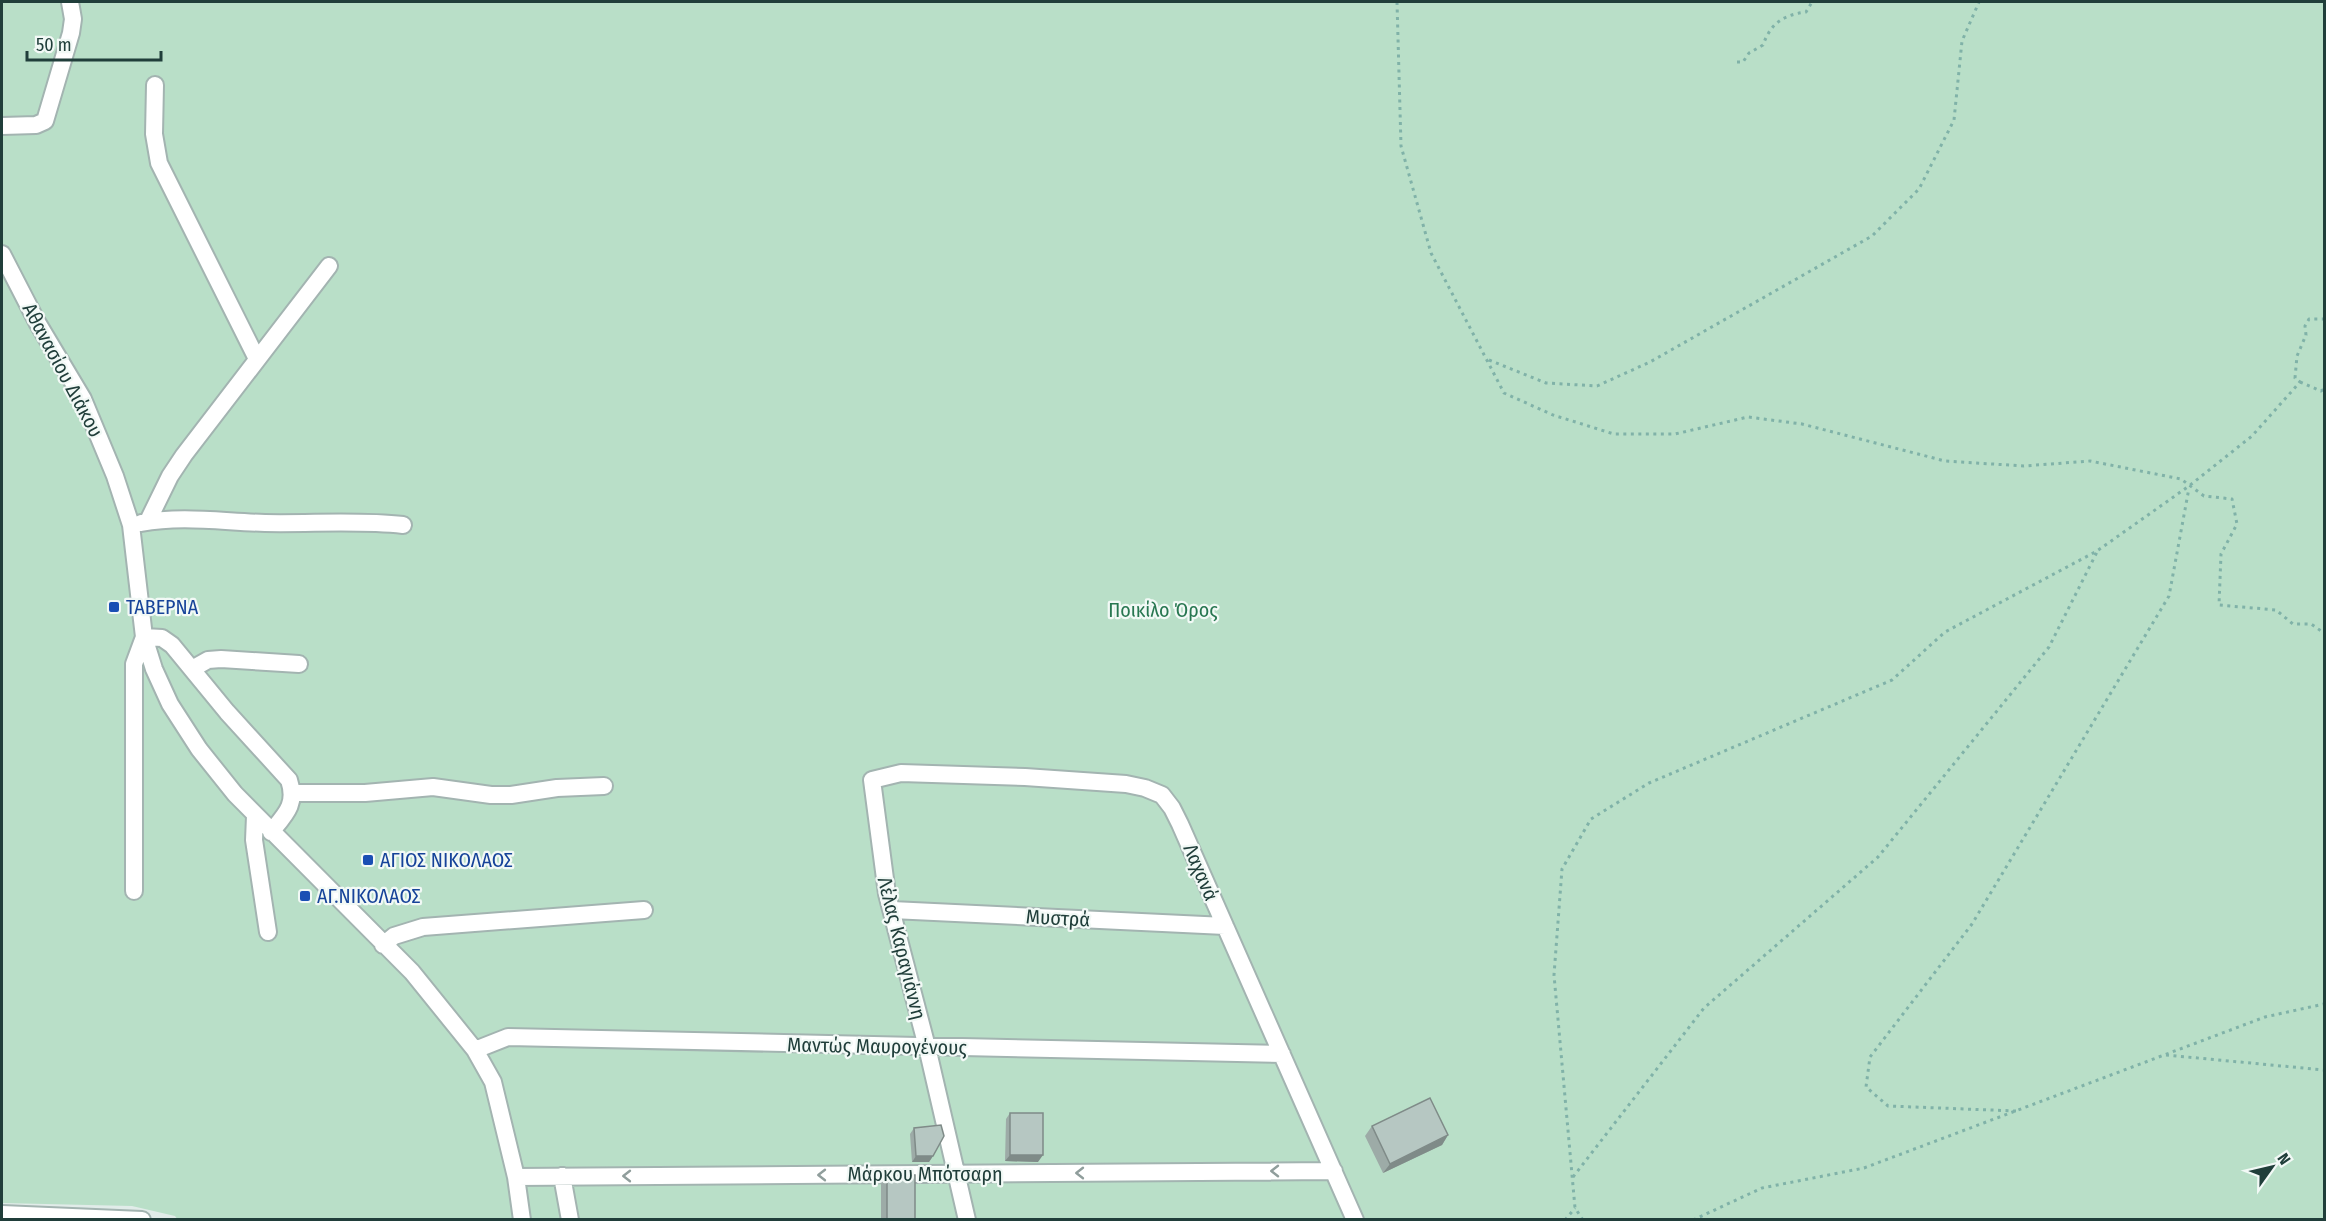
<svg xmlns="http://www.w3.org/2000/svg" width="2326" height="1221" font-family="'Fira Sans Condensed',sans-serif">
<rect width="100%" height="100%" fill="#e1ece9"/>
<path fill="#b9dfc8" d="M 2,2 L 2324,2 L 2324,1219 L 178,1220 L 175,1216 L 132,1206 L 2,1203 Z"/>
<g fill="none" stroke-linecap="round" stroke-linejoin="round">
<defs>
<path id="minor" d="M 155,85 L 154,134 L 159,163 L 257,359
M 2,126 L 36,125 L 45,121 L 71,33 L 73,19 L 70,2
M 2,254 L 37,322 L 83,399 L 115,476 L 131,525 L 144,637 L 154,669 L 170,704 L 199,749 L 235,794 L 412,972 L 475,1050 L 493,1082 L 516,1177 L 522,1220
M 148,521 L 170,476 L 184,455 L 329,266
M 141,523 C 181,515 224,522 265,523 C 311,524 357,520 403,525
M 192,669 L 208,660 L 221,659 L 299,664
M 293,793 L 365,793 L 433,787 L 491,795 L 511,795 L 557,788 L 604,786
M 255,816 L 254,840 L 268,932
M 134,891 L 134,664 L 144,637 L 162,638 L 172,645 L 227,712 L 289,780 C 297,804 286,814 271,832
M 892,910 L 1225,926
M 383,945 L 394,936 L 423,927 L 644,910
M 475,1050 L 508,1037 L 1282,1054
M 562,1176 L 570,1220
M 516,1177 L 1334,1171
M 2,1214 L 142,1220
M 967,1220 L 927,1047 L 887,894 L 872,780 L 901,773 L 1025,777 L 1126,784 L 1145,788 L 1162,795 L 1172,808 L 1180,824 L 1355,1220"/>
</defs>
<use href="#minor" stroke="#a3b4b1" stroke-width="20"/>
<path stroke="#80b2a8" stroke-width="3" stroke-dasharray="3 4.5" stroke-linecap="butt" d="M 1397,2 L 1401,146 L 1431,253 L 1504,393 L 1553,415 L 1614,434 L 1675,434 L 1748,417 L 1802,424 L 1945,461 L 2024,466 L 2090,461 L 2181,479 L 2204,496 L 2232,499 L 2237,524 L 2221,554 L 2219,605 L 2276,610 L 2293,624 L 2311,624 L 2324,633
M 1737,62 L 1743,62 L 1749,53 L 1763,45 C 1771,23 1783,15 1806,12 L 1812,2
M 1489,360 L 1546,383 L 1597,386 L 1650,362 L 1872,236 L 1919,189 L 1954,120 L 1962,41 L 1979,2
M 2300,382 L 2321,391 L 2324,389
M 2166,1055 L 2324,1070
M 2016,1111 L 1888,1106 L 1866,1087 L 1870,1057 L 1972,924 L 2169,596 L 2189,488
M 1573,1177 L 1704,1008 L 1878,857 L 2049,647 L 2097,552
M 1565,1220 L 1575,1208
M 1583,1220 L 1575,1208 L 1554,975 L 1562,869 L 1591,819 L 1649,783 L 1892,680 L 1945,632 L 2097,551 L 2189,486 L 2252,436 L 2300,382 L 2295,378 L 2297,356 L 2306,335 L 2305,326 L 2309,319 L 2324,319
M 1693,1220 L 1762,1188 L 1864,1168 L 2265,1017 L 2324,1004"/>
<use href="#minor" stroke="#fff" stroke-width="16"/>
</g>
<path fill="#9daba7" d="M 1010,1113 L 1038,1162 L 1005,1161 L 1006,1119 Z
M 1372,1126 L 1448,1135 L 1442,1145 L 1383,1173 L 1365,1136 Z
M 914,1128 L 933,1156 L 929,1162 L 912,1162 L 910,1134 Z
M 887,1175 L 915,1220 L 881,1220 L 881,1184 Z"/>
<path fill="#7f8b88" d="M 1448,1135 L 1442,1145 L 1383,1173 L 1390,1164 Z
M 1010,1155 L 1043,1155 L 1038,1162 L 1005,1161 Z
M 916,1156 L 933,1156 L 929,1162 L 912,1162 Z"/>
<path fill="#b6c7c2" stroke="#7f8b88" stroke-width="1.5" d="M 1430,1098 L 1448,1135 L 1390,1164 L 1372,1126 Z
M 1010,1113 L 1043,1113 L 1043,1155 L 1010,1155 Z
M 941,1125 L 944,1136 L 933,1156 L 916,1156 L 914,1128 Z
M 887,1175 L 915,1175 L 915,1220 L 887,1220 Z"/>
<defs><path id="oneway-chevron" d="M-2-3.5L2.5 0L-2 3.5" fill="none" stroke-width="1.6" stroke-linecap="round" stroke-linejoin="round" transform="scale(1.5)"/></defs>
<g stroke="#909e9c">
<use href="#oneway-chevron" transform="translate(1275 1171) rotate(180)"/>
<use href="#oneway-chevron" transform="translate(1080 1173) rotate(180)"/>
<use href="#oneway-chevron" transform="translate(822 1175) rotate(180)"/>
<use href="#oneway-chevron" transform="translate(627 1176) rotate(180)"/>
</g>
<g fill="#1a4fb4" stroke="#f2f9f6" stroke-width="2">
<rect x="108" y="601" width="12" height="12" rx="3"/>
<rect x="362" y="854" width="12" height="12" rx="3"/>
<rect x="299" y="890" width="12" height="12" rx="3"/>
</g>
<g text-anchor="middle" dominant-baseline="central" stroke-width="4.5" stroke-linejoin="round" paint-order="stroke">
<g font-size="20" fill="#203e3a" stroke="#f2f9f6">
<text transform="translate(63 370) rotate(62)">Αθανασίου Διάκου</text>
<text transform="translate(1201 872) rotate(67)">Λαχανά</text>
<text transform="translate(1058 918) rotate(3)">Μυστρά</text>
<text transform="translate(902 948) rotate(76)">Λέλας Καραγιάννη</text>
<text transform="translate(877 1046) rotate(1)">Μαντώς Μαυρογένους</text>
<text x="925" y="1174">Μάρκου Μπότσαρη</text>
</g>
<g font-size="20" fill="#164399" stroke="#f2f9f6" text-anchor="start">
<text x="126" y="607">ΤΑΒΕΡΝΑ</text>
<text x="380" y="860">ΑΓΙΟΣ ΝΙΚΟΛΑΟΣ</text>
<text x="317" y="896">ΑΓ.ΝΙΚΟΛΑΟΣ</text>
</g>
<g font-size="20" fill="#287751" stroke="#f2f9f6">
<text x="1163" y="610">Ποικίλο Όρος</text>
</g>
</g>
<rect width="2326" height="1221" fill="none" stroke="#203e3a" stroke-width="6"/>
<g transform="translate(2272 1167) rotate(56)" stroke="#f2f9f6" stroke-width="4.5" paint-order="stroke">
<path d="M0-4.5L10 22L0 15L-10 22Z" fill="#203e3a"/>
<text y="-9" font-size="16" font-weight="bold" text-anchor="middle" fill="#203e3a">N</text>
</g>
<path d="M27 51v9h134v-9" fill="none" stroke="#203e3a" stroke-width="3"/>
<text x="36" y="51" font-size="18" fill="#203e3a" stroke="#f2f9f6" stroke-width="4.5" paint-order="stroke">50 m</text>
</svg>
